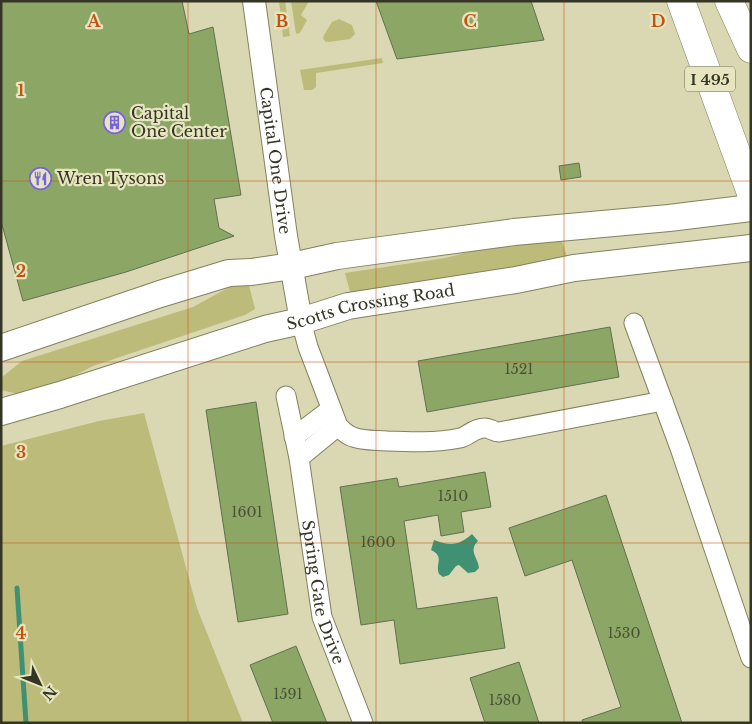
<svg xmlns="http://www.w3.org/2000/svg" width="752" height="724" font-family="'Libre Baskerville',serif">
<rect width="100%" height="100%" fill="#d9d8b2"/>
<path fill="#bdbb79" d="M 279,1 L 285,1 L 290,36 L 283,37 Z
M 291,1 L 309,1 L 301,15 L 307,20 L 300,33 L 296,34 Z
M 339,19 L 352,25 L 355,34 L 350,39 L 329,42 L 326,42 L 323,39 L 324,35 L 332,22 Z
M 382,58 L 383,63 L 316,73 L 316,87 L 312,90 L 304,90 L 300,70 Z
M 561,239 L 568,259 L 400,290 L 350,292 L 345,273 L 445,258 L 492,246 Z
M 235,284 L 249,285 L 255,309 L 245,315 L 93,366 L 43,392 L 18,394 L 1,390 L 1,378 L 22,361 L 193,307 Z
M 144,413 L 197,608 L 243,723 L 1,723 L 1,446 L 99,421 Z"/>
<path fill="#409173" d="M 472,534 L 478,541 C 468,551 478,557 479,568 L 475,572 L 468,573 L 459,565 L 456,566 L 449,575 L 443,577 L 439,574 C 435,563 445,557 431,550 L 434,540 C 451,546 458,546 472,534 Z"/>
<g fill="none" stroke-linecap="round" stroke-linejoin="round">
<path stroke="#409173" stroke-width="5" d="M 17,588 L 26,723"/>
</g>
<path fill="#8ca666" stroke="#627050" d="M 1,1 L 182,1 L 189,34 L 213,27 L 241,195 L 214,199 L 219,228 L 234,236 L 126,272 L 23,301 L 1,221 Z
M 376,1 L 531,1 L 544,40 L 397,59 Z
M 579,163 L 581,177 L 561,180 L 559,166 Z
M 610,327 L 619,377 L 427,412 L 418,361 Z
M 256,402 L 288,614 L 238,622 L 206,410 Z
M 485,472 L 491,507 L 461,512 L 464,532 L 441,536 L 438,515 L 404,521 L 417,609 L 497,597 L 505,648 L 400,664 L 394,620 L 361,625 L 340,487 L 397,478 L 399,487 Z
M 606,495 L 682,723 L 583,723 L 582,720 L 621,707 L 572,560 L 525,576 L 509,528 Z
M 296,646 L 327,723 L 273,723 L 250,665 Z
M 519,662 L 539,723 L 485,723 L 470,678 Z"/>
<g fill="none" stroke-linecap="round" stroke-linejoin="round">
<defs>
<g id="minor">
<path d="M 301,321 L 308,347 L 338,426 C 343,431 346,435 353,437 C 363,441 376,440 387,441 C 411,442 436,443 460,438 C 469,436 473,428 485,428 C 490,428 494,432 499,432 L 663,401"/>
<path d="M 634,323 L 680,448 L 751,658"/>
<path id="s1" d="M 286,396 L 299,458 L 322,617 L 363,723"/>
<path d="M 294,437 L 331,409"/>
<path d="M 299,458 L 338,426"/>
</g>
<g id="tertiary">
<path id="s2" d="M 254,1 L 286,236 L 301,321"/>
</g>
<g id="secondary">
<path d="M 1,348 L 160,294 L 229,273 L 251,272 L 292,266 L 337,256 L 514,232 L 669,218 L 751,208"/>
<path id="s3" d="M 1,412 L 60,395 L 265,329 L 301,321 L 348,306 L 516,280 L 574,268 L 751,248"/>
</g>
<path id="motorway" d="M 681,1 L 751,193
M 729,1 L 751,49"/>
</defs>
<use href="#minor" stroke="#82815e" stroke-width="21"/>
<use href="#tertiary" stroke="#82815e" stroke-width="24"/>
<use href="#secondary" stroke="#82815e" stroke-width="28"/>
<use href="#motorway" stroke="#82815e" stroke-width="29"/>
<use href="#minor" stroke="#fff" stroke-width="19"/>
<use href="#tertiary" stroke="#fff" stroke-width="22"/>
<use href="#secondary" stroke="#fff" stroke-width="26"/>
<use href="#motorway" stroke="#fff" stroke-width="28"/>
</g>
<path fill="none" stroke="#c45211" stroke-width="1" stroke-opacity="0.55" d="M 188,1 L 188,723M 376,1 L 376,723M 564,1 L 564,723M 1,181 L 751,181M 1,362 L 751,362M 1,543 L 751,543"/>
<defs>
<symbol id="building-ring" viewBox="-11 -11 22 22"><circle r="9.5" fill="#e6e5bf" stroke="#7763de" stroke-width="1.5"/><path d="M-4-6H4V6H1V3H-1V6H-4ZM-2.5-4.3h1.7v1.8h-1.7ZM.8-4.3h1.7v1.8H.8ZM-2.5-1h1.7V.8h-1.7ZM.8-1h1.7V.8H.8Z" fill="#7763de"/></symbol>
<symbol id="restaurant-ring" viewBox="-11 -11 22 22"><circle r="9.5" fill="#e6e5bf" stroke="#7763de" stroke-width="1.5"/><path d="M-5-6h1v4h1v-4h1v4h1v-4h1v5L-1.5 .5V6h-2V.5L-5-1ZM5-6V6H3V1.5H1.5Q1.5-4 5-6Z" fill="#7763de"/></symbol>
</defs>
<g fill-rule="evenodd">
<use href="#building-ring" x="102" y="110" width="25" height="25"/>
<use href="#restaurant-ring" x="28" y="166" width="25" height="25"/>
</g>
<g text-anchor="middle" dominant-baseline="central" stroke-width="4.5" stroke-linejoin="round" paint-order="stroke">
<g font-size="14" fill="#4b5136">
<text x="519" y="369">1521</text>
<text x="453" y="496">1510</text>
<text x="247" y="512">1601</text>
<text x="378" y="542">1600</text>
<text x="624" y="633">1530</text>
<text x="288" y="694">1591</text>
<text x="505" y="700">1580</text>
</g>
<rect fill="#e6e5bf" stroke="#6a6a54" stroke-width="1" x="685" y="66.5" width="50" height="25" rx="4"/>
<g font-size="15" font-weight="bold" fill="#353526">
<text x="710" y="79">I 495</text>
</g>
<g font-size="16" fill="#353526" stroke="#e6e5bf" text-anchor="start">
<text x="131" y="113">Capital<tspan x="131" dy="18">One Center</tspan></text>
<text x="57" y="178">Wren Tysons</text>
</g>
<g font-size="16" fill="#353526" stroke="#e6e5bf">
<text stroke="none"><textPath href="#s2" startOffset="161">Capital One Drive</textPath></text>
<text stroke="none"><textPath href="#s3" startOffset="385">Scotts Crossing Road</textPath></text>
<text stroke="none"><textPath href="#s1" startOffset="200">Spring Gate Drive</textPath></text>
</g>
</g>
<g font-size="16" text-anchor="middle" font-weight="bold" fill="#c45211" stroke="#e6e5bf" stroke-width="4.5" stroke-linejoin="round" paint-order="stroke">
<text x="94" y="27">A</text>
<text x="282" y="27">B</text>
<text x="470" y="27">C</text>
<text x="658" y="27">D</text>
<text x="21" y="96">1</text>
<text x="21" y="277">2</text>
<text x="21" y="458">3</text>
<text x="21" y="639">4</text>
</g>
<rect width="752" height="724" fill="none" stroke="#353526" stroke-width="5"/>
<g transform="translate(40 684) rotate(133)" stroke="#e6e5bf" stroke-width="4" paint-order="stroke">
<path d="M0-4L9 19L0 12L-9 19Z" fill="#353526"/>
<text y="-8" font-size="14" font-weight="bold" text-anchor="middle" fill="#353526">N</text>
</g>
</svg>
